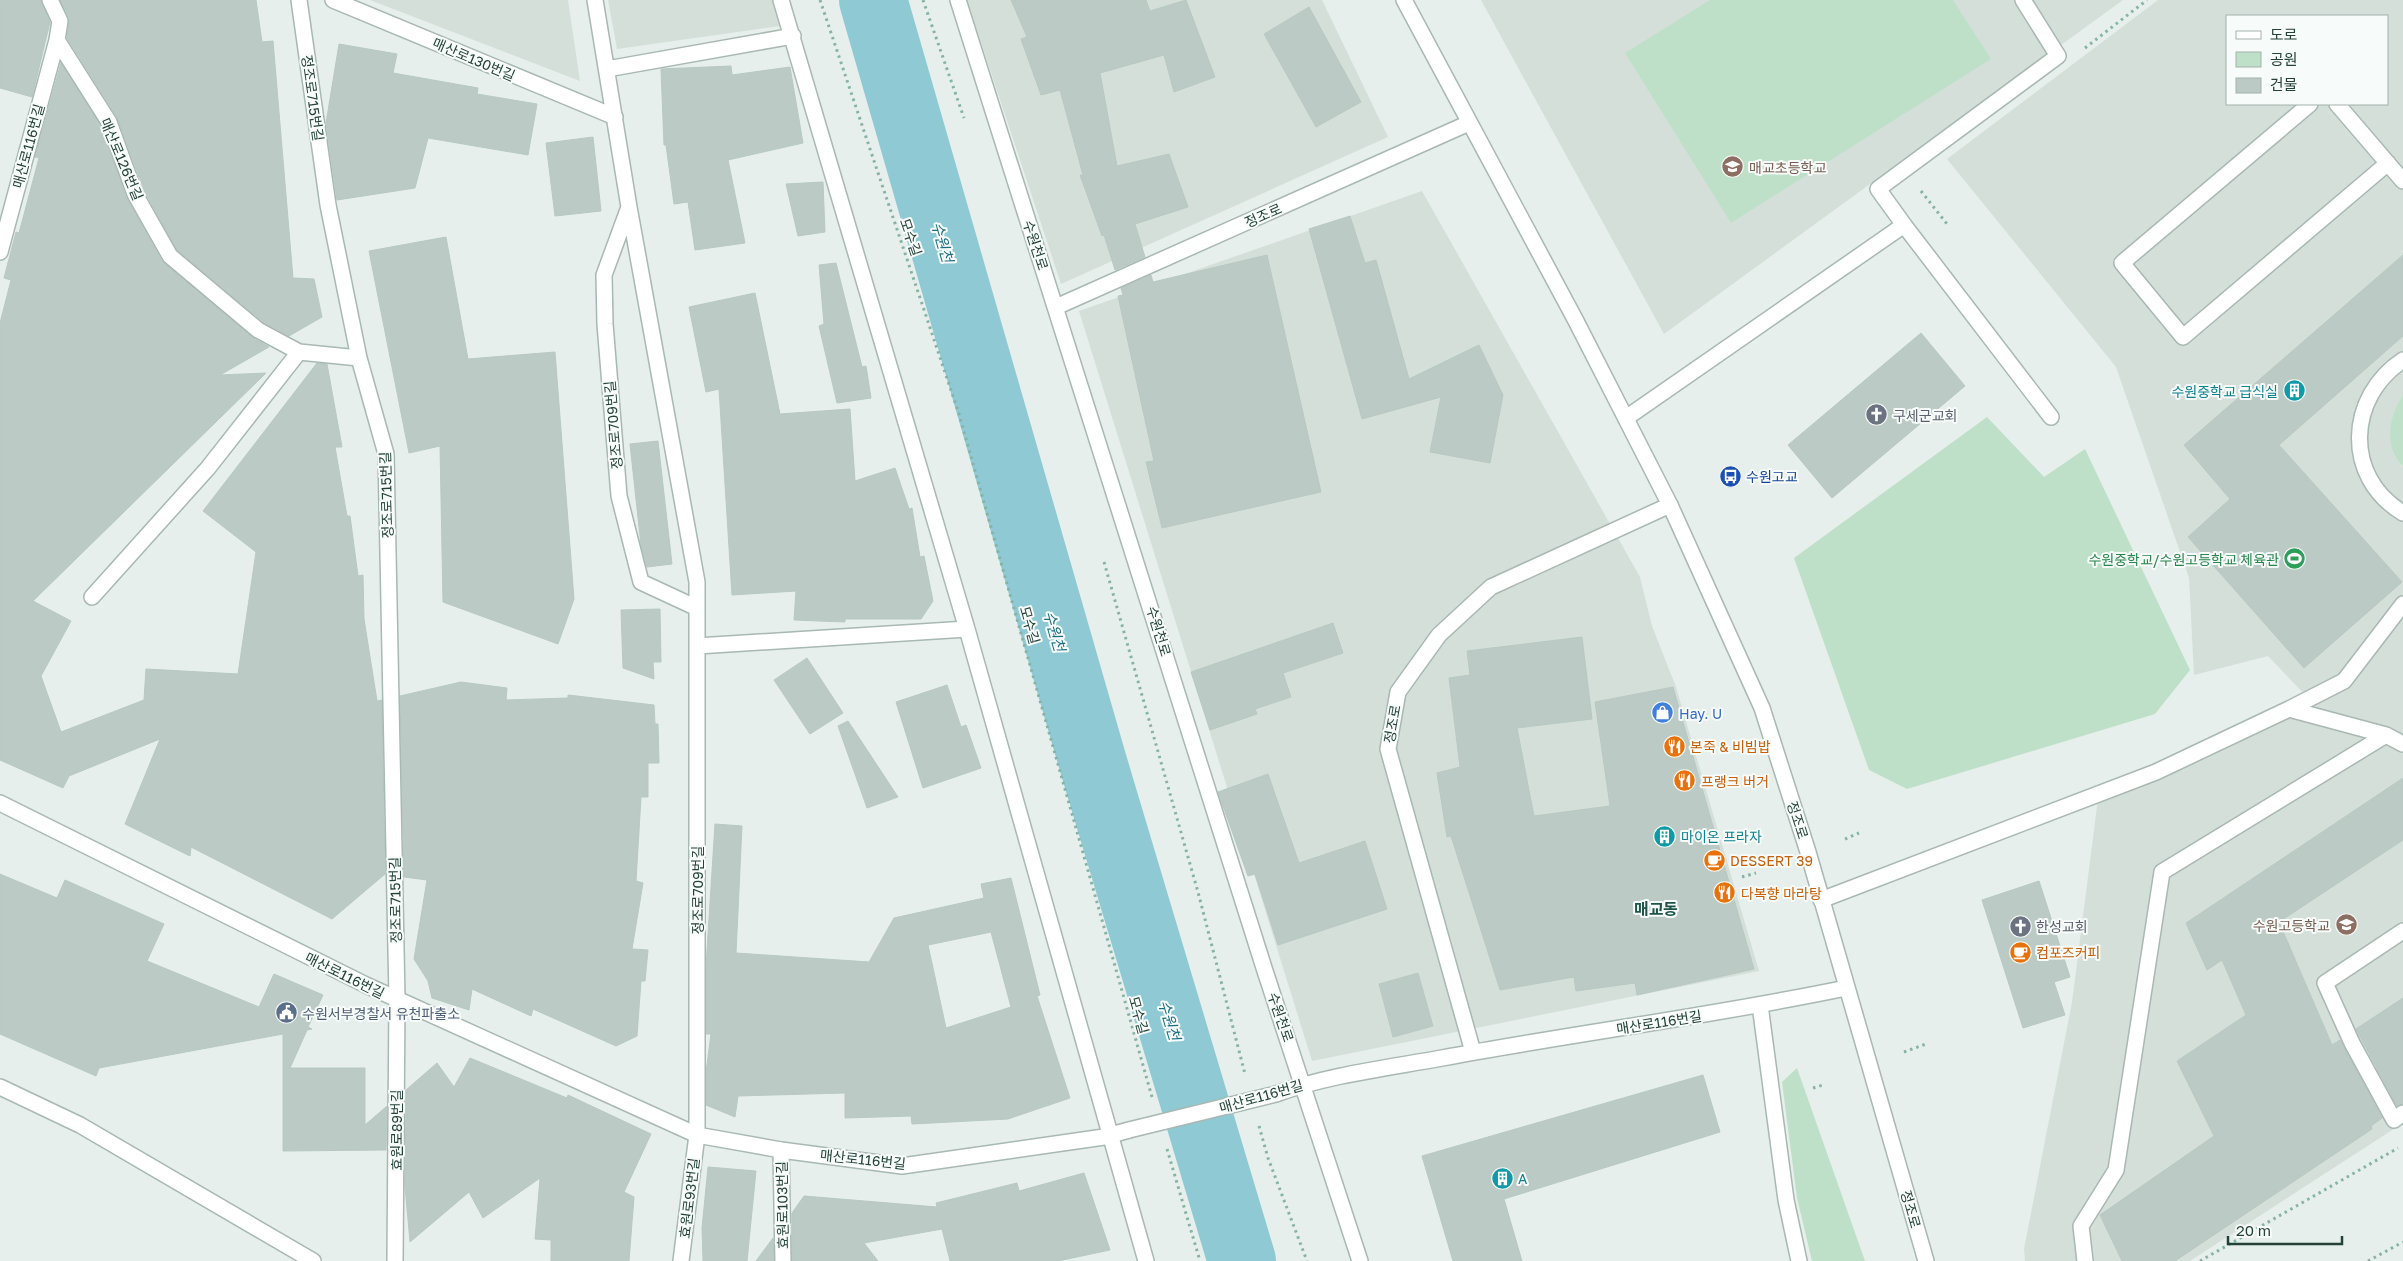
<svg xmlns="http://www.w3.org/2000/svg" width="2403" height="1261" font-family="'Golos Text','Noto Sans KR',sans-serif">
<rect width="100%" height="100%" fill="#e6efeb"/>
<path fill="#d4dfda" fill-rule="evenodd" d="M 370,0 L 568,0 L 580,81 Z
M 608,0 L 773,0 L 780,26 L 617,49 Z
M 967,0 L 1322,0 L 1388,137 L 1061,284 Z
M 1481,0 L 2123,0 L 1664,334 Z
M 2158,0 L 2403,0 L 2403,1123 L 2190,1261 L 2025,1261 L 2024,1249 L 2072,1002 L 2099,791 L 2305,695 L 2268,656 L 2194,675 L 2189,578 L 2116,367 L 1947,159 ZM 2227,16 L 2387,16 L 2387,104 L 2227,104 Z
M 1422,191 L 1640,577 L 1652,626 L 1676,687 L 1759,971 L 1312,1061 L 1079,311 Z"/>
<path fill="#bfe0c8" d="M 1710,0 L 1953,0 L 1991,59 L 1731,223 L 1625,53 Z
M 2403,395 L 2403,466 C 2383,446 2389,416 2403,395 Z
M 1987,417 L 2044,477 L 2085,449 L 2190,670 L 2155,714 L 1907,789 L 1869,770 L 1794,558 Z
M 1797,1068 L 1865,1261 L 1812,1261 L 1797,1198 L 1782,1082 Z"/>
<g fill="none" stroke-linecap="round" stroke-linejoin="round">
<path stroke="#8ec9d4" stroke-width="68" d="M 873,0 L 1093,763 L 1242,1261"/>
</g>
<path fill="#bbcac4" stroke="#b8c9c2" fill-rule="evenodd" d="M 0,0 L 41,0 L 50,22 L 32,97 L 0,88 Z
M 60,0 L 256,0 L 262,42 L 273,41 L 293,278 L 314,279 L 322,317 L 289,336 L 263,322 L 177,250 L 144,190 L 117,117 L 67,38 L 69,18 Z
M 1011,0 L 1146,0 L 1150,11 L 1186,0 L 1215,77 L 1174,92 L 1164,55 L 1100,73 L 1117,166 L 1169,154 L 1188,207 L 1135,224 L 1145,257 L 1115,270 L 1104,235 L 1102,236 L 1080,175 L 1083,175 L 1060,90 L 1041,95 L 1021,39 L 1027,37 Z
M 1309,7 L 1361,102 L 1316,127 L 1264,34 Z
M 339,44 L 397,54 L 393,73 L 478,88 L 477,94 L 537,104 L 528,155 L 428,138 L 415,188 L 337,200 L 326,123 Z
M 61,63 L 101,126 L 126,197 L 162,261 L 252,337 L 269,347 L 220,375 L 266,373 L 33,601 L 71,621 L 41,676 L 61,732 L 144,700 L 146,669 L 238,674 L 256,552 L 203,511 L 317,363 L 327,364 L 342,447 L 335,447 L 347,516 L 350,516 L 358,576 L 363,575 L 364,619 L 377,701 L 382,700 L 385,874 L 332,919 L 191,847 L 190,856 L 125,824 L 160,739 L 69,776 L 63,788 L 0,760 L 0,323 L 11,280 L 4,278 L 16,232 L 19,233 L 39,158 L 35,157 Z
M 731,66 L 732,75 L 790,67 L 803,143 L 728,160 L 745,243 L 695,250 L 688,202 L 674,204 L 666,145 L 664,145 L 661,69 Z
M 593,137 L 601,211 L 555,216 L 546,143 Z
M 823,182 L 825,232 L 798,236 L 786,184 Z
M 1350,216 L 1365,263 L 1376,260 L 1409,379 L 1479,345 L 1503,395 L 1490,463 L 1430,452 L 1441,397 L 1362,419 L 1309,229 Z
M 446,237 L 468,359 L 555,352 L 574,599 L 558,644 L 443,602 L 440,446 L 409,453 L 369,251 Z
M 1267,255 L 1321,492 L 1162,528 L 1146,462 L 1154,461 L 1118,296 L 1123,295 L 1121,288 L 1151,275 L 1153,282 Z
M 2403,255 L 2403,336 L 2279,445 L 2402,582 L 2304,668 L 2188,537 L 2230,499 L 2184,445 Z
M 836,263 L 862,367 L 866,366 L 871,398 L 837,403 L 819,326 L 824,324 L 819,265 Z
M 755,293 L 780,414 L 850,409 L 855,481 L 895,468 L 909,509 L 912,508 L 920,557 L 924,556 L 933,601 L 921,619 L 845,619 L 845,622 L 794,620 L 796,591 L 732,595 L 719,389 L 706,392 L 689,307 Z
M 1921,333 L 1965,386 L 1832,498 L 1788,445 Z
M 658,441 L 672,564 L 647,567 L 641,545 L 630,444 Z
M 660,609 L 661,662 L 653,662 L 654,679 L 623,668 L 621,610 Z
M 1333,623 L 1343,653 L 1283,673 L 1291,697 L 1255,709 L 1257,714 L 1210,730 L 1191,672 Z
M 1582,637 L 1592,719 L 1517,728 L 1534,816 L 1610,806 L 1595,702 L 1673,687 L 1754,969 L 1637,995 L 1635,983 L 1576,991 L 1574,977 L 1500,990 L 1451,836 L 1447,837 L 1437,773 L 1460,767 L 1449,678 L 1470,675 L 1467,651 Z
M 807,658 L 843,713 L 810,734 L 774,680 Z
M 461,682 L 507,688 L 506,700 L 568,698 L 568,695 L 654,705 L 655,724 L 658,724 L 659,763 L 648,763 L 648,797 L 641,797 L 636,881 L 643,883 L 632,949 L 648,950 L 645,981 L 641,981 L 637,1036 L 616,1046 L 533,1009 L 531,1016 L 472,989 L 469,1010 L 432,998 L 428,981 L 414,959 L 427,880 L 404,877 L 400,696 Z
M 947,685 L 961,727 L 966,725 L 981,768 L 923,788 L 896,702 Z
M 848,721 L 898,797 L 867,808 L 838,726 Z
M 1268,774 L 1299,863 L 1365,841 L 1387,909 L 1278,945 L 1255,874 L 1248,876 L 1218,792 Z
M 2403,778 L 2403,840 L 2279,922 L 2332,1045 L 2340,1040 L 2382,1118 L 2371,1126 L 2372,1129 L 2175,1261 L 2122,1261 L 2100,1215 L 2214,1136 L 2177,1061 L 2246,1015 L 2222,960 L 2207,970 L 2186,923 Z
M 715,824 L 742,826 L 736,953 L 869,962 L 894,918 L 984,898 L 981,884 L 1011,878 L 1040,995 L 1037,996 L 1070,1098 L 1008,1119 L 912,1124 L 911,1116 L 845,1118 L 845,1093 L 738,1096 L 735,1117 L 706,1105 L 706,1072 L 711,1034 L 706,1034 L 706,966 ZM 991,932 L 1011,1007 L 946,1028 L 928,945 Z
M 0,874 L 57,898 L 65,880 L 164,924 L 147,961 L 259,1007 L 274,974 L 323,995 L 308,1027 L 312,1029 L 307,1030 L 290,1068 L 365,1068 L 365,1125 L 387,1106 L 386,1150 L 283,1151 L 283,1034 L 99,1068 L 96,1076 L 0,1034 Z
M 2039,881 L 2070,977 L 2054,982 L 2065,1015 L 2023,1028 L 1982,900 Z
M 1418,973 L 1433,1026 L 1393,1037 L 1379,984 Z
M 2403,998 L 2403,1104 L 2397,1106 L 2356,1029 Z
M 470,1058 L 567,1098 L 568,1095 L 651,1134 L 624,1192 L 634,1197 L 629,1261 L 551,1261 L 551,1240 L 535,1239 L 540,1178 L 483,1218 L 469,1192 L 410,1242 L 405,1186 L 406,1090 L 437,1063 L 454,1087 Z
M 1703,1075 L 1720,1132 L 1504,1199 L 1522,1261 L 1453,1261 L 1422,1156 Z
M 708,1167 L 756,1171 L 747,1261 L 703,1261 L 702,1228 Z
M 1084,1173 L 1110,1250 L 1058,1261 L 950,1261 L 942,1229 L 864,1243 L 878,1261 L 792,1261 L 792,1213 L 804,1196 L 937,1207 L 936,1203 L 1017,1183 L 1019,1191 Z
M 773,1238 L 774,1261 L 756,1261 Z"/>
<g fill="none" stroke-linecap="round" stroke-linejoin="round">
<defs>
<path id="service" d="M 2310,104 L 2122,263 L 2183,337 L 2388,163
M 2337,104 L 2403,181
M 1904,225 L 1878,189 L 2058,56 L 2023,0
M 2403,360 C 2347,397 2343,477 2403,513
M 1626,418 L 1904,225 L 2051,417
M 2386,735 L 2403,744
M 1821,900 L 2156,772 L 2289,709 L 2344,681 L 2403,604
M 2403,931 L 2325,983 L 2352,1043 L 2394,1120 L 2403,1113
M 2085,1261 L 2081,1226 L 2116,1170 L 2162,872 L 2386,735 L 2289,709"/>
<path id="minor" d="M 50,0 L 60,21 L 57,40 L 109,122 L 135,194 L 170,256 L 258,330 L 299,352
M 299,0 L 328,205 L 359,358 L 386,454 L 397,999 L 395,1261
M 333,0 L 615,117
M 595,0 L 629,207 L 697,582 L 697,1135
M 781,0 L 967,629 L 1146,1261
M 958,0 L 1265,971 L 1360,1261
M 607,69 L 793,36
M 629,207 L 604,275 L 605,324 L 619,496 L 641,582 L 697,608
M 0,252 L 57,40
M 1056,307 L 1469,123
M 92,597 L 208,468 L 299,352 L 359,358
M 697,646 L 967,629
M 1760,1005 L 1786,1200 L 1799,1261
M 1473,1052 L 1388,749 L 1398,692 L 1439,635 L 1491,587 L 1670,505
M 781,1150 L 783,1261"/>
<path id="tertiary" d="M 1404,0 L 1576,321 L 1670,505 L 1762,708 L 1808,852 L 1926,1261
M 0,803 L 366,985 L 697,1135 L 781,1150 L 902,1166 L 1104,1137 L 1129,1130
M 0,1087 L 80,1125 L 313,1261
M 1276,1094 C 1328,1075 1387,1068 1442,1058 C 1576,1033 1712,1016 1846,988
M 681,1261 L 697,1135"/>
</defs>
<use href="#service" stroke="#a8b8b2" stroke-width="18"/>
<use href="#minor" stroke="#a8b8b2" stroke-width="18"/>
<use href="#tertiary" stroke="#a8b8b2" stroke-width="18"/>
<path stroke="#86b3a5" stroke-width="3" stroke-dasharray="2.5 4" stroke-linecap="butt" d="M 820,0 L 959,414 L 1152,1097
M 923,0 L 964,118
M 2085,48 L 2147,0
M 1921,191 L 1947,224
M 1104,562 L 1198,892 L 1245,1074
M 1845,839 L 1859,833
M 1742,877 L 1756,873
M 1904,1052 L 1926,1044
M 1813,1088 L 1823,1085
M 1259,1126 L 1268,1158 L 1307,1261
M 1167,1149 L 1200,1261
M 2200,1261 L 2398,1148
M 2368,1261 L 2403,1242"/>
<use href="#service" stroke="#fff" stroke-width="15"/>
<use href="#minor" stroke="#fff" stroke-width="15"/>
<use href="#tertiary" stroke="#fff" stroke-width="15"/>
<defs>
<path id="tertiary-bridge" d="M 1129,1130 L 1276,1094"/>
</defs>
<use href="#tertiary-bridge" stroke="#a8b8b2" stroke-width="18" stroke-linecap="butt"/>
<use href="#tertiary-bridge" stroke="#fff" stroke-width="15"/>
</g>
<defs>
<symbol id="school-disc" viewBox="-11 -11 22 22"><circle r="9.5" fill="#8d6e63" stroke="#f7fbf9"/><path d="M0-5L7-2L0 1L-7-2ZM-4 1L0 2.5L4 1V4Q0 6-4 4Z" fill="#fff"/></symbol>
<symbol id="building-disc" viewBox="-11 -11 22 22"><circle r="9.5" fill="#0f9aa8" stroke="#f7fbf9"/><path d="M-4-6H4V6H1V3H-1V6H-4ZM-2.5-4.3h1.7v1.8h-1.7ZM.8-4.3h1.7v1.8H.8ZM-2.5-1h1.7V.8h-1.7ZM.8-1h1.7V.8H.8Z" fill="#fff"/></symbol>
<symbol id="church-disc" viewBox="-11 -11 22 22"><circle r="9.5" fill="#6b7280" stroke="#f7fbf9"/><path d="M-1.2-6h2.4v3.5h3.3v2.4h-3.3V6h-2.4V-.1h-3.3v-2.4h3.3Z" fill="#fff"/></symbol>
<symbol id="bus-disc" viewBox="-11 -11 22 22"><circle r="9.5" fill="#1a4fb4" stroke="#f7fbf9"/><path d="M-5-6H5V4H4V6H2V4H-2V6H-4V4H-5ZM-3.5-4V0h7V-4ZM-3.5 1.2v1.5H-2V1.2ZM2 1.2v1.5H3.5V1.2Z" fill="#fff"/></symbol>
<symbol id="stadium-disc" viewBox="-11 -11 22 22"><circle r="9.5" fill="#2e9e5b" stroke="#f7fbf9"/><path d="M0-5a6.5 5 0 1 0 0 10a6.5 5 0 1 0 0-10ZM-3.5-1.8h7v3.6h-7Z" fill="#fff"/></symbol>
<symbol id="shop-disc" viewBox="-11 -11 22 22"><circle r="9.5" fill="#3f7fe0" stroke="#f7fbf9"/><path d="M-5-2.5h2.3a2.7 3.5 0 0 1 5.4 0H5L5.5 6h-11ZM-1.5-2.5h3a1.5 2.3 0 0 0-3 0Z" fill="#fff"/></symbol>
<symbol id="restaurant-disc" viewBox="-11 -11 22 22"><circle r="9.5" fill="#e8710a" stroke="#f7fbf9"/><path d="M-5-6h1v4h1v-4h1v4h1v-4h1v5L-1.5 .5V6h-2V.5L-5-1ZM5-6V6H3V1.5H1.5Q1.5-4 5-6Z" fill="#fff"/></symbol>
<symbol id="cafe-disc" viewBox="-11 -11 22 22"><circle r="9.5" fill="#e8710a" stroke="#f7fbf9"/><path d="M-5.5-4.5H6V0H3Q3 3.5 0 3.5H-2.5Q-5.5 3.5-5.5 0ZM3-3.2v2h1.7v-2ZM-6 4.5H4V6H-6Z" fill="#fff"/></symbol>
<symbol id="civic-disc" viewBox="-11 -11 22 22"><circle r="9.5" fill="#5c6f8a" stroke="#f7fbf9"/><path d="M-.6-6.5H3V-4.5H.6V-3L4-1V1h2V6H-6V1h2V-1L-.6-3ZM-1.2 2.5V6h2.4V2.5Z" fill="#fff"/></symbol>
</defs>
<g fill-rule="evenodd">
<use href="#school-disc" x="1720" y="154" width="25" height="25"/>
<use href="#building-disc" x="2282" y="378" width="25" height="25"/>
<use href="#church-disc" x="1864" y="402" width="25" height="25"/>
<use href="#bus-disc" x="1718" y="464" width="25" height="25"/>
<use href="#stadium-disc" x="2282" y="546" width="25" height="25"/>
<use href="#shop-disc" x="1650" y="700" width="25" height="25"/>
<use href="#restaurant-disc" x="1662" y="734" width="25" height="25"/>
<use href="#restaurant-disc" x="1672" y="768" width="25" height="25"/>
<use href="#building-disc" x="1652" y="824" width="25" height="25"/>
<use href="#cafe-disc" x="1702" y="848" width="25" height="25"/>
<use href="#restaurant-disc" x="1712" y="880" width="25" height="25"/>
<use href="#school-disc" x="2334" y="912" width="25" height="25"/>
<use href="#church-disc" x="2008" y="914" width="25" height="25"/>
<use href="#cafe-disc" x="2008" y="940" width="25" height="25"/>
<use href="#civic-disc" x="274" y="1000" width="25" height="25"/>
<use href="#building-disc" x="1490" y="1166" width="25" height="25"/>
</g>
<g text-anchor="middle" dominant-baseline="central" stroke-width="4" stroke-linejoin="round" paint-order="stroke">
<g font-size="14" fill="#24423a" stroke="#f7fbf9">
<text transform="translate(474 59) rotate(23)">매산로130번길</text>
<text transform="translate(313 98) rotate(82)">정조로715번길</text>
<text transform="translate(28 146) rotate(-75)">매산로116번길</text>
<text transform="translate(122 159) rotate(67)">매산로126번길</text>
<text transform="translate(1263 215) rotate(-24)">정조로</text>
<text transform="translate(911 237) rotate(71)">모수길</text>
<text transform="translate(1036 245) rotate(72)">수원천로</text>
<text transform="translate(613 425) rotate(-95)">정조로709번길</text>
<text transform="translate(386 495) rotate(-92)">정조로715번길</text>
<text transform="translate(1030 625) rotate(74)">모수길</text>
<text transform="translate(1159 631) rotate(73)">수원천로</text>
<text transform="translate(1392 724) rotate(-80)">정조로</text>
<text transform="translate(1798 820) rotate(72)">정조로</text>
<text transform="translate(697 890) rotate(-90)">정조로709번길</text>
<text transform="translate(395 900) rotate(-91)">정조로715번길</text>
<text transform="translate(345 975) rotate(26)">매산로116번길</text>
<text transform="translate(1139 1015) rotate(74)">모수길</text>
<text transform="translate(1281 1017) rotate(71)">수원천로</text>
<text transform="translate(1659 1022) rotate(-9)">매산로116번길</text>
<text transform="translate(1261 1096) rotate(-16)">매산로116번길</text>
<text transform="translate(396 1130) rotate(-90)">효원로89번길</text>
<text transform="translate(863 1159) rotate(6)">매산로116번길</text>
<text transform="translate(689 1198) rotate(-83)">효원로93번길</text>
<text transform="translate(782 1205) rotate(-91)">효원로103번길</text>
<text transform="translate(1911 1209) rotate(74)">정조로</text>
</g>
<g font-size="14" fill="#785e54" stroke="#f7fbf9" text-anchor="start">
<text x="1749" y="167">매교초등학교</text>
<text x="2330" y="925" text-anchor="end">수원고등학교</text>
</g>
<g font-size="14" fill="#0d838f" stroke="#f7fbf9" text-anchor="start">
<text x="2278" y="391" text-anchor="end">수원중학교 급식실</text>
<text x="1681" y="836">마이온 프라자</text>
<text x="1518" y="1178">A</text>
</g>
<g font-size="14" fill="#5b616d" stroke="#f7fbf9" text-anchor="start">
<text x="1893" y="415">구세군교회</text>
<text x="2036" y="926">한성교회</text>
</g>
<g font-size="14" fill="#164399" stroke="#f7fbf9" text-anchor="start">
<text x="1746" y="476">수원고교</text>
</g>
<g font-size="14" fill="#27864d" stroke="#f7fbf9" text-anchor="end">
<text x="2279" y="559">수원중학교/수원고등학교 체육관</text>
</g>
<g font-size="14" fill="#366cbe" stroke="#f7fbf9" text-anchor="start">
<text x="1679" y="713">Hay. U</text>
</g>
<g font-size="14" fill="#c56008" stroke="#f7fbf9" text-anchor="start">
<text x="1690" y="746">본죽 &amp; 비빔밥</text>
<text x="1701" y="781">프랭크 버거</text>
<text x="1730" y="860">DESSERT 39</text>
<text x="1741" y="893">다복향 마라탕</text>
<text x="2036" y="952">컴포즈커피</text>
</g>
<g font-size="14" fill="#4e5e75" stroke="#f7fbf9" text-anchor="start">
<text x="302" y="1013">수원서부경찰서 유천파출소</text>
</g>
<g font-size="15" font-style="italic" fill="#1c6f80" stroke="#f7fbf9">
<text transform="translate(943 242) rotate(74)">수원천</text>
<text transform="translate(1055 631) rotate(74)">수원천</text>
<text transform="translate(1170 1020) rotate(73)">수원천</text>
</g>
<g font-size="16" font-weight="bold" fill="#1f5548" stroke="#f7fbf9">
<text x="1656" y="909">매교동</text>
</g>
</g>
<rect x="2226" y="15" width="162" height="90" fill="#f7fbf9" stroke="#a3b1ad"/>
<rect x="2236" y="31" width="25" height="8" fill="#ffffff" stroke="#a3b1ad"/>
<text x="2270" y="40" font-size="15" fill="#24423a">도로</text>
<rect x="2236" y="52" width="25" height="15" fill="#bfe0c8" stroke="#a3b1ad"/>
<text x="2270" y="65" font-size="15" fill="#24423a">공원</text>
<rect x="2236" y="78" width="25" height="15" fill="#bbcac4" stroke="#a3b1ad"/>
<text x="2270" y="90" font-size="15" fill="#24423a">건물</text>
<path d="M2228 1236v8h114v-8" fill="none" stroke="#24423a" stroke-width="2.5"/>
<text x="2236" y="1236" font-size="15" fill="#24423a" stroke="#f7fbf9" stroke-width="4" paint-order="stroke">20 m</text>
</svg>
